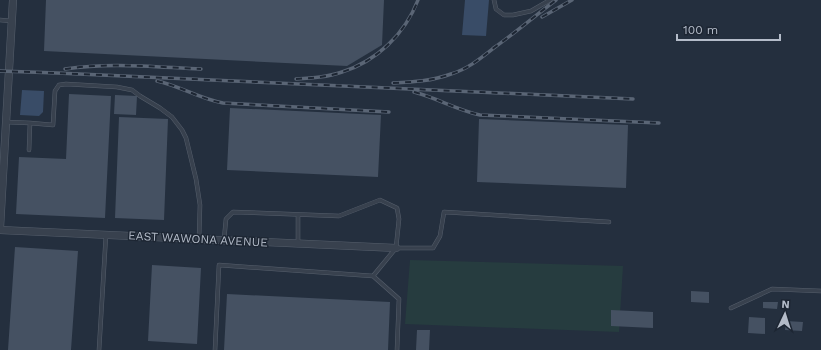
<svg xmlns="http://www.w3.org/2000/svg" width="821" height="350" font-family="'Work Sans',sans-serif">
<rect width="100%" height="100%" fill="#242f3e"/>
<path fill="#263c3f" d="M 410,260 L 623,266 L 619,332 L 405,324 Z"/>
<path fill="#394c67" d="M 465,0 L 489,0 L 486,36 L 462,35 Z
M 22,90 L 44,91 L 43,112 L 39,116 L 20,115 Z"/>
<path fill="#455162" d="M 46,0 L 384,0 L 382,45 L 347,66 L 44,51 Z
M 69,94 L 111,96 L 105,218 L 16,214 L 19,157 L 66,159 Z
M 115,95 L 137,96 L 136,115 L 114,114 Z
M 230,108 L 381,115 L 378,177 L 227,170 Z
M 119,117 L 168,119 L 164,220 L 115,218 Z
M 479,119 L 628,125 L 626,188 L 477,182 Z
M 15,247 L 78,251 L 71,350 L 8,350 Z
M 152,265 L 201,268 L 197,344 L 148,341 Z
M 691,291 L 709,292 L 709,303 L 691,302 Z
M 227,294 L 390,302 L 388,350 L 224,350 Z
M 763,302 L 778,302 L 777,309 L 763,308 Z
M 611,310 L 653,312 L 653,328 L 611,326 Z
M 749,317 L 765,318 L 765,334 L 748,333 Z
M 786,321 L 803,322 L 802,331 L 785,330 Z
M 417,330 L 430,330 L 429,350 L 416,350 Z"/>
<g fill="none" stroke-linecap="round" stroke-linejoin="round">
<defs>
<path id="lane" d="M 494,0 L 496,9 L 504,15 L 513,15 L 531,11 L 550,0
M 0,20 L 12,21
M 6,122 L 30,123 L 29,150
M 30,123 L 53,125 L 55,91 L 59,85 L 66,84 L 117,87 L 132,90 L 140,96 L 160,108 L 172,117 L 182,130 L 186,138 L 196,179 L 200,205 L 199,239
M 224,240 L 226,219 L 233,212 L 339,216 L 380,200 L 397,208 L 399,219 L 396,248 L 373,276
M 298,243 L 298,215
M 396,248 L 433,248 L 440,236 L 444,212 L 609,222
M 731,308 L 772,289 L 821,291
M 99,350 L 106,234
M 215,350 L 219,265 L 373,276 L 399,299 L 397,350"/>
<path id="street" d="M 0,228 L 13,0
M 0,230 L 396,248"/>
</defs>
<use href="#lane" stroke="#565f6c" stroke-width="4.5"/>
<use href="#street" stroke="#565f6c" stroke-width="8"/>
<use href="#lane" stroke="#38414e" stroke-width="3.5"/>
<use href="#street" stroke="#38414e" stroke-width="7"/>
<defs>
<path id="rail" d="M 542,17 L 572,0
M 65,69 C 110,62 155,67 201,69
M 0,71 L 57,73 L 633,99
M 296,79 C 312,78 328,77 342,72 C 377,61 405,34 418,0
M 157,81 C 180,86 200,99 223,103 L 389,112
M 393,83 C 413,82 432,81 451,74 C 468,69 481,58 495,47 C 516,32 536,15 556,0
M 414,92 C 437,98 457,110 480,115 L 659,123"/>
</defs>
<use href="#rail" stroke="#5a6575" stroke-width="3.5"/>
<use href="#rail" stroke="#1d2633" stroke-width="2" stroke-dasharray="6" stroke-linecap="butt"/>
</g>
<g text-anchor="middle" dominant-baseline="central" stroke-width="3" stroke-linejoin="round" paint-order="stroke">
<g font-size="12" fill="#b4bcc9" stroke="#1d2633">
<text transform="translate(198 239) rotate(3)">EAST WAWONA AVENUE</text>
</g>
</g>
<g transform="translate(785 314) rotate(4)" stroke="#1d2633" stroke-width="3" paint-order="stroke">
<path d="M0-3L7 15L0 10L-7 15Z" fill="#b4bcc9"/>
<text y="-6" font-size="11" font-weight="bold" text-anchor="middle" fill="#b4bcc9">N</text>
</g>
<path d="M677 34v6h103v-6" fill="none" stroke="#b4bcc9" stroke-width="2"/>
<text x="683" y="34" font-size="12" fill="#b4bcc9" stroke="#1d2633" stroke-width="3" paint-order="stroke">100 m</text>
</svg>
